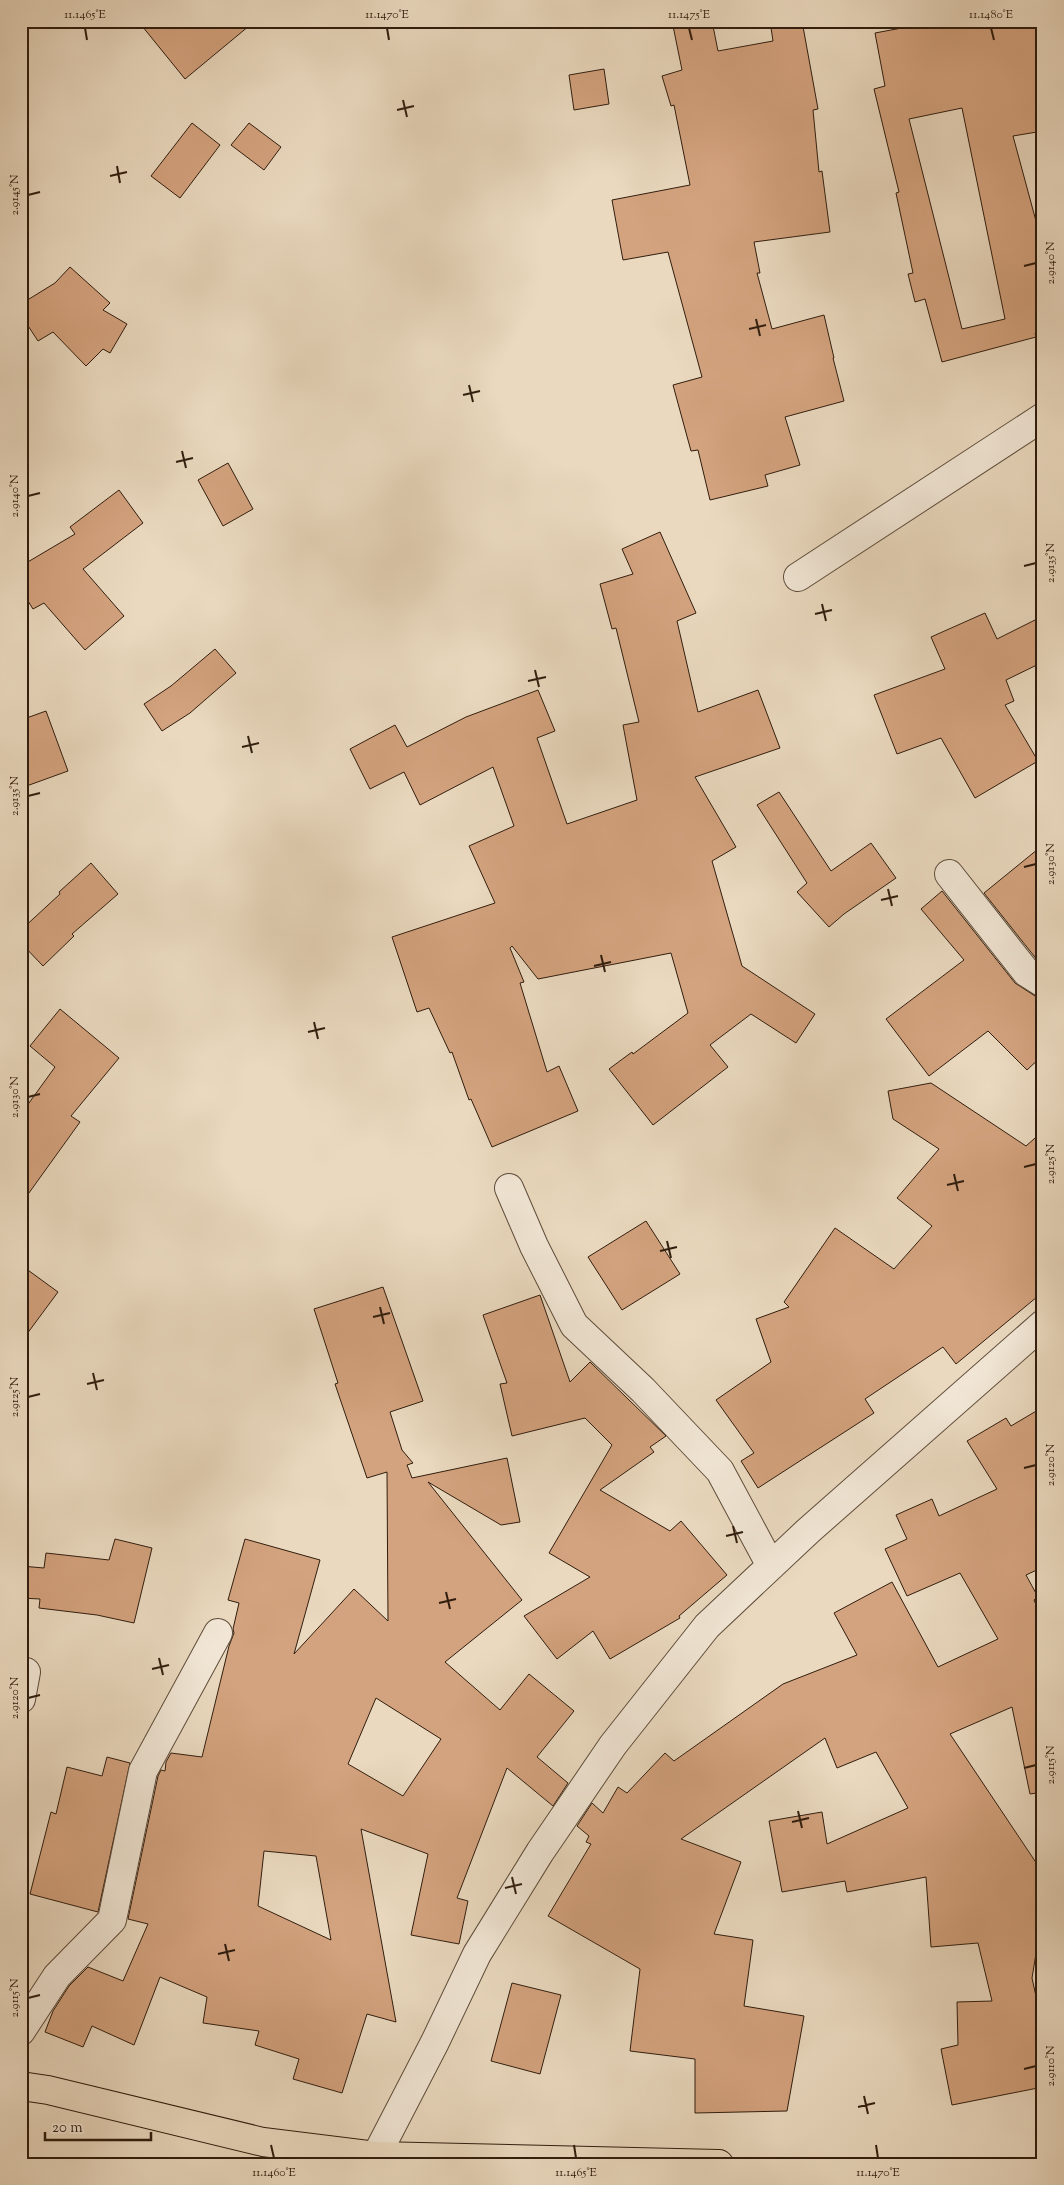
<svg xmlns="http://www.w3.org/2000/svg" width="1064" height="2185" font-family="'Sorts Mill Goudy',serif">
<rect width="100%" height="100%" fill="#ead9bf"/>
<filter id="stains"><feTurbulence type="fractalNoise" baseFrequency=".004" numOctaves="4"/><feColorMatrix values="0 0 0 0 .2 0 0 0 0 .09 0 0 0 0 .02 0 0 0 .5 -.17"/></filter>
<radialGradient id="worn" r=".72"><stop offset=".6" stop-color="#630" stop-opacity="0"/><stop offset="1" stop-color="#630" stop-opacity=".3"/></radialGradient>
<path fill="#d3a27e" stroke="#301d0e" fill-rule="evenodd" d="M 138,21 L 255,21 L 185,79 Z
M 672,21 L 712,21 L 718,51 L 773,41 L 770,21 L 802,21 L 818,109 L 813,110 L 819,172 L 822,171 L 830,232 L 754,242 L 760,273 L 757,273 L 772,329 L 824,315 L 834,358 L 833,358 L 844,401 L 785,417 L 800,465 L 765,475 L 768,486 L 710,500 L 698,450 L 691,451 L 673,385 L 702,377 L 668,252 L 623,260 L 612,200 L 690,185 L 674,105 L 671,106 L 662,76 L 682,70 Z
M 939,21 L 1043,21 L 1043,131 L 1013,136 L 1043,247 L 1043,331 L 1035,333 L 1036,337 L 942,362 L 925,299 L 915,302 L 908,274 L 913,273 L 896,193 L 899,192 L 874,89 L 885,86 L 875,33 ZM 962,108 L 1005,319 L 962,329 L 909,119 Z
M 604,69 L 609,104 L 574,110 L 569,75 Z
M 192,123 L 220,145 L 180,198 L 151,176 Z
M 249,123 L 281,147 L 264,170 L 231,145 Z
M 70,267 L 110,303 L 103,310 L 127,324 L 110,353 L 103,349 L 86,366 L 53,332 L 38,341 L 21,315 L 21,304 L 55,283 Z
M 228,463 L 253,509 L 223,526 L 198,480 Z
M 119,490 L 143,523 L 83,569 L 124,616 L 85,650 L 44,603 L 33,609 L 21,590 L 21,566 L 75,534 L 70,527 Z
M 660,532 L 696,613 L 677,621 L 698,712 L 758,690 L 780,748 L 695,777 L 736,847 L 712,861 L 742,966 L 815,1014 L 796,1043 L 751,1014 L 710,1045 L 728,1067 L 653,1125 L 609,1069 L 632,1052 L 633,1054 L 688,1013 L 671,953 L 538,979 L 512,946 L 510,948 L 524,982 L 520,983 L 547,1072 L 559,1066 L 578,1111 L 492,1147 L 471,1099 L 469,1100 L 452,1052 L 450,1053 L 429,1008 L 417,1012 L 392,937 L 495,903 L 469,846 L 514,826 L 493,767 L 420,805 L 404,772 L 370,789 L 350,749 L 395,725 L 407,747 L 466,717 L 538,690 L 555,731 L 537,738 L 567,824 L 637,800 L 623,725 L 639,722 L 616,628 L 612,629 L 600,584 L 633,574 L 622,549 Z
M 985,613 L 997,639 L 1043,616 L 1043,662 L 1006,680 L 1014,701 L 1005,705 L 1038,761 L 975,798 L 941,738 L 897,754 L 874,695 L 945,669 L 931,637 Z
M 215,649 L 236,673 L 190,713 L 162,731 L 144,704 L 171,686 Z
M 46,711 L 68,771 L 21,788 L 21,720 Z
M 779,792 L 831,871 L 871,843 L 896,878 L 844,914 L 829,927 L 797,892 L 807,883 L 757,805 Z
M 1043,845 L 1043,964 L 1038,961 L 984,893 Z
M 91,863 L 118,894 L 72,934 L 74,936 L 43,966 L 21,943 L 21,930 L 60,894 L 59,892 Z
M 942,891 L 1015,983 L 1035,996 L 1043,999 L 1043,1055 L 1027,1070 L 988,1031 L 929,1076 L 886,1019 L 964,960 L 921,909 Z
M 60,1009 L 119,1058 L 71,1116 L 80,1122 L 21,1204 L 21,1114 L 55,1067 L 30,1046 Z
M 931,1083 L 1026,1146 L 1043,1131 L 1043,1292 L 956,1364 L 943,1347 L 865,1399 L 874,1413 L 758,1488 L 741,1461 L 754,1453 L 716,1400 L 771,1362 L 756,1319 L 789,1307 L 784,1302 L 835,1228 L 894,1269 L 932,1226 L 897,1198 L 939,1149 L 893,1119 L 888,1091 Z
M 646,1221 L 680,1274 L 622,1310 L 588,1257 Z
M 21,1265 L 58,1292 L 21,1342 Z
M 383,1287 L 423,1401 L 390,1412 L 402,1450 L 413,1463 L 407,1465 L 412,1478 L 507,1458 L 520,1522 L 501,1525 L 428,1482 L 522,1600 L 445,1662 L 500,1710 L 529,1674 L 574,1711 L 537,1757 L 568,1783 L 553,1806 L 507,1768 L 457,1898 L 468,1901 L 459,1944 L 411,1935 L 428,1854 L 361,1829 L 396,2022 L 367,2014 L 342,2093 L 293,2079 L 299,2059 L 255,2045 L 259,2031 L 203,2023 L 207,1997 L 160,1977 L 134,2045 L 92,2026 L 83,2047 L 45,2032 L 53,2011 L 69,1986 L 88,1967 L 123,1981 L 148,1924 L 128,1919 L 158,1776 L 161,1770 L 165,1771 L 166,1762 L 171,1753 L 202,1757 L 229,1646 L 234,1633 L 233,1629 L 239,1603 L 228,1600 L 245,1539 L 320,1560 L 294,1654 L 354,1589 L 388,1621 L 387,1472 L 367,1478 L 335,1384 L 338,1383 L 314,1309 ZM 376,1698 L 441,1739 L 403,1796 L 348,1764 ZM 264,1851 L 316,1856 L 331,1940 L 258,1906 Z
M 540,1295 L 570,1382 L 590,1362 L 666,1436 L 650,1447 L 654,1452 L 600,1490 L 670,1531 L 681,1521 L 727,1575 L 679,1616 L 680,1618 L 610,1659 L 593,1631 L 557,1659 L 524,1616 L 590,1577 L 549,1553 L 612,1445 L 585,1418 L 512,1436 L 500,1384 L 507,1383 L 483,1315 Z
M 1043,1407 L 1043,1567 L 1026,1575 L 1038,1597 L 1034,1600 L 1043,1621 L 1043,1792 L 1030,1794 L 1012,1707 L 950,1734 L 1043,1873 L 1043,1911 L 1032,1978 L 1041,2019 L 1037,2020 L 1043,2050 L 1043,2087 L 952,2105 L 941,2049 L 958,2045 L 957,2002 L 992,2001 L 978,1943 L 931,1947 L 926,1877 L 847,1892 L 845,1881 L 782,1892 L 769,1821 L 822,1812 L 827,1844 L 908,1808 L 876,1752 L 837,1768 L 825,1738 L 681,1839 L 741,1862 L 714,1934 L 753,1940 L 744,2006 L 804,2016 L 787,2111 L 695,2113 L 695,2059 L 630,2051 L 640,1969 L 548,1916 L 591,1844 L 586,1842 L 589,1836 L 577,1826 L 592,1803 L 603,1813 L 618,1787 L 627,1793 L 665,1753 L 674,1761 L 783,1684 L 857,1655 L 834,1613 L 892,1582 L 938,1667 L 998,1639 L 960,1573 L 907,1596 L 885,1549 L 907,1539 L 896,1515 L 932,1499 L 939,1516 L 997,1489 L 967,1441 L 1006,1418 L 1011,1426 Z
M 115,1539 L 152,1548 L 134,1623 L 97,1615 L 39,1608 L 40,1599 L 21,1598 L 21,1566 L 44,1568 L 46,1553 L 109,1560 Z
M 107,1757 L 130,1763 L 98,1912 L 30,1894 L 51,1812 L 56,1814 L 67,1767 L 102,1776 Z
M 512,1983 L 561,1995 L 540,2074 L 491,2061 Z"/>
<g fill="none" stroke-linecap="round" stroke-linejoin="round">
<defs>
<path id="minor" d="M 798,577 L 1043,417
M 949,874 L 1027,973 L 1043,983
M 509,1188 L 534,1246 L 574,1325 L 643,1390 L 720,1471 L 771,1566
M 21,1699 L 26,1672
M 21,2031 L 57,1976 L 112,1920 L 143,1771 L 218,1633
M 376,2156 L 435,2042 L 477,1954 L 540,1852 L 613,1745 L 707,1626 L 808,1531 L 1043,1324"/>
<path id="highway" d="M 21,2086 L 48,2090 L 263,2142 L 376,2156 L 719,2164"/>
</defs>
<use href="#minor" stroke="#5e4c3a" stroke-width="30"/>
<use href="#highway" stroke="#301d0e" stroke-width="30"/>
<use href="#minor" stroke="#f1e6d5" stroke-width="28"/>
<use href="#highway" stroke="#ead9bf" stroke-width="28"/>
</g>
<path fill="none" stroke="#301d0e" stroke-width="2" d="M 85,28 L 87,40M 387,28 L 389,40M 689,28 L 692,40M 991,28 L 994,40M 403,100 L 407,117M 397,110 L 414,106M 117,166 L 120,183M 110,176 L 127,172M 28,195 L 40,192M 1024,266 L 1036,263M 756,319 L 760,336M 749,329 L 766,325M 469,385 L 473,402M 463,395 L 480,391M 182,451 L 186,468M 176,462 L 193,458M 28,496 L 40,493M 1024,566 L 1036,563M 822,604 L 826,621M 815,614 L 832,610M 535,670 L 539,687M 528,681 L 546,677M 248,736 L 252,753M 242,747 L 259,743M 28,796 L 40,793M 1024,867 L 1036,864M 888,889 L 892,906M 881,900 L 898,896M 601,955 L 605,972M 594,966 L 611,962M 314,1022 L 318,1039M 308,1032 L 325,1028M 28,1097 L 40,1094M 1024,1167 L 1036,1164M 954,1174 L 958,1191M 947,1185 L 964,1181M 667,1241 L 671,1258M 660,1251 L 677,1247M 380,1307 L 384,1324M 373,1317 L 390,1313M 93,1373 L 97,1390M 87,1384 L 104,1380M 28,1397 L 40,1394M 1024,1468 L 1036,1465M 733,1526 L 737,1543M 726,1536 L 743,1532M 446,1592 L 450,1609M 439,1603 L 456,1599M 159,1658 L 163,1675M 152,1669 L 169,1665M 28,1698 L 40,1695M 1024,1768 L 1036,1765M 798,1811 L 802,1828M 792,1822 L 809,1818M 512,1877 L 516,1894M 505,1888 L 522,1884M 225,1944 L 229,1961M 218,1954 L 235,1950M 28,1998 L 40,1995M 1024,2069 L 1036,2066M 864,2096 L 868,2114M 858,2107 L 875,2103M 271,2145 L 274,2158M 574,2145 L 576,2158M 876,2145 L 878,2158"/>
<rect width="1064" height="2185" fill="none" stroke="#ead9bf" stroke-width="55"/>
<path d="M45 2132v8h106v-8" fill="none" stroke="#301d0e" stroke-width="2.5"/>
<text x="52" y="2132" font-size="15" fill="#301d0e" stroke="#f1e6d5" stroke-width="4" paint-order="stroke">20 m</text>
<rect x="28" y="28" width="1008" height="2130" fill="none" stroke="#301d0e" stroke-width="2"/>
<g font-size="12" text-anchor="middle" fill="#301d0e">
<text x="85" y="18">11.1465°E</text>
<text x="387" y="18">11.1470°E</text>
<text x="689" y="18">11.1475°E</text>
<text x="991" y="18">11.1480°E</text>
<text transform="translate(14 195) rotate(-90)" y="4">2.9145°N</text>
<text transform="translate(1050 263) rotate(-90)" y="4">2.9140°N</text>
<text transform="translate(14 496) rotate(-90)" y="4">2.9140°N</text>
<text transform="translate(1050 563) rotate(-90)" y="4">2.9135°N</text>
<text transform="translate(14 796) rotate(-90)" y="4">2.9135°N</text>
<text transform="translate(1050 864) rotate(-90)" y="4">2.9130°N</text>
<text transform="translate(14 1097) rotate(-90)" y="4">2.9130°N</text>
<text transform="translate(1050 1164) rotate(-90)" y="4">2.9125°N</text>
<text transform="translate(14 1397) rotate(-90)" y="4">2.9125°N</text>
<text transform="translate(1050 1465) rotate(-90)" y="4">2.9120°N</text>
<text transform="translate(14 1698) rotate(-90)" y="4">2.9120°N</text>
<text transform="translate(1050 1765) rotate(-90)" y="4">2.9115°N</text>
<text transform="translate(14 1998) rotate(-90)" y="4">2.9115°N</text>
<text transform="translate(1050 2066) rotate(-90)" y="4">2.9110°N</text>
<text x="274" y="2176">11.1460°E</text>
<text x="576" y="2176">11.1465°E</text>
<text x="878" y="2176">11.1470°E</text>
</g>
<rect width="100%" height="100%" filter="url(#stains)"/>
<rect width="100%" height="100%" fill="url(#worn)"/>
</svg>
